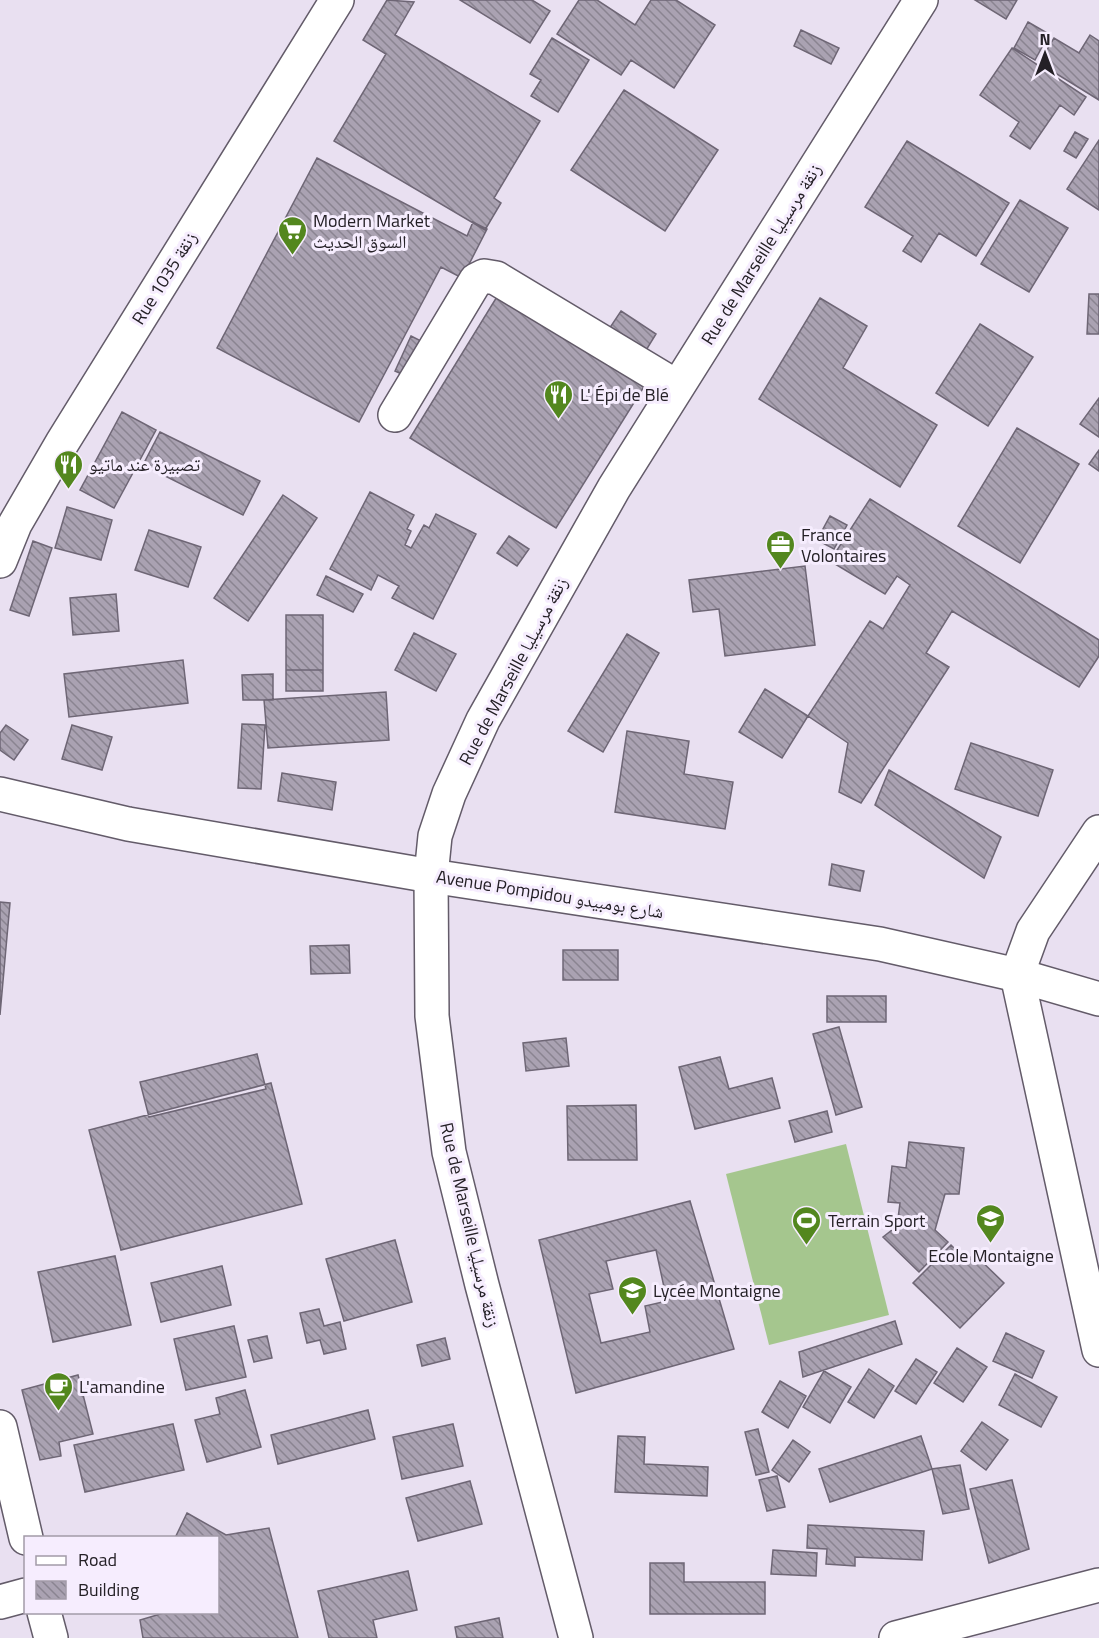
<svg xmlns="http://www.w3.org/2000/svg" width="1099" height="1638" font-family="'Titillium Web','Noto Naskh Arabic',sans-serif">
<defs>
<pattern id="building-back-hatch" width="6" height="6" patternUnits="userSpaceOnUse" patternTransform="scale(1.5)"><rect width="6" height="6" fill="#aaa2b2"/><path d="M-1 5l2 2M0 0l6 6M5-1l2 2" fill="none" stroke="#8a8491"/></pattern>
</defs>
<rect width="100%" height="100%" fill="#e9e0f1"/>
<path fill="#a5c68e" d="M 846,1144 L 889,1315 L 769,1345 L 726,1174 Z"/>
<path fill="url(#building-back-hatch)" stroke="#6e6675" stroke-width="1.5" fill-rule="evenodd" d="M 387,0 L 414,2 L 395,35 L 540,121 L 494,198 L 501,203 L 485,230 L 334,141 L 386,54 L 363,40 Z
M 460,0 L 532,0 L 550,11 L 530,43 Z
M 579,0 L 597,0 L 635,25 L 651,0 L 676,0 L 715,25 L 674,88 L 631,60 L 621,75 L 557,34 Z
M 975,0 L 1017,0 L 1006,19 Z
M 1028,22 L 1049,34 L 1035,60 L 1014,48 Z
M 801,30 L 839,48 L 831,64 L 794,46 Z
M 1090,35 L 1099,41 L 1099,100 L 1039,63 L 1054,38 L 1079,53 Z
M 552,38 L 589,60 L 558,112 L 531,96 L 541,80 L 530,74 Z
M 1012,48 L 1086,97 L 1074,115 L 1060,105 L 1030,149 L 1010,136 L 1019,122 L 980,95 Z
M 624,90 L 718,150 L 665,231 L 571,170 Z
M 1075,132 L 1088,139 L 1076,158 L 1064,151 Z
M 1099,140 L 1099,210 L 1067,189 Z
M 907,141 L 1009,203 L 976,256 L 939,233 L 921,262 L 903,251 L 913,236 L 865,207 Z
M 317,158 L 467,236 L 473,222 L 487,229 L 462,278 L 441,267 L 359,422 L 217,348 Z
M 1020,200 L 1068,228 L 1029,292 L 981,264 Z
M 1089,294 L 1099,294 L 1099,334 L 1087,334 Z
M 498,295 L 645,385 L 556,528 L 410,438 Z
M 820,298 L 867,326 L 843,368 L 937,425 L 900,487 L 759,399 Z
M 621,311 L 656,334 L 645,352 L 609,329 Z
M 980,324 L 1033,357 L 988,426 L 936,393 Z
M 411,336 L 427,344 L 411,378 L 395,371 Z
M 1099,398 L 1099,437 L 1080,424 Z
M 122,412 L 156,430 L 114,508 L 80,490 Z
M 1017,428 L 1079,464 L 1020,563 L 958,526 Z
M 160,432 L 260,481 L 243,515 L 143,465 Z
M 1099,450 L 1099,471 L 1089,464 Z
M 370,492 L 414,515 L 407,529 L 411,531 L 405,545 L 411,548 L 424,525 L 429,528 L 436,514 L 476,534 L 433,619 L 392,598 L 399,586 L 378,575 L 371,590 L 330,569 Z
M 283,495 L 317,518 L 248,621 L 214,598 Z
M 870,499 L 1099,640 L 1099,656 L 1079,687 L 952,611 L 926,653 L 949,667 L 861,803 L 839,792 L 848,743 L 808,716 L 870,621 L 883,629 L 910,585 L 897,576 L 885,594 L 830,561 Z
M 67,507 L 112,520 L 101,560 L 55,548 Z
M 830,516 L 847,525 L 834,549 L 817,540 Z
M 149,530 L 201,547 L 188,587 L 135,570 Z
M 509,536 L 529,549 L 517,566 L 497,553 Z
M 33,541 L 52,548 L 29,616 L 10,610 Z
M 805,566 L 815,645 L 725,656 L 719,609 L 693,612 L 689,580 Z
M 326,576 L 363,594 L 353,612 L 317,595 Z
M 116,594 L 119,631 L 73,635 L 70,598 Z
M 286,615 L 323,615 L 323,670 L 286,670 Z
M 414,633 L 456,654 L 436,691 L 395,670 Z
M 627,634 L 659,653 L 603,752 L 568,731 Z
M 183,660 L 188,703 L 69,717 L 64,674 Z
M 286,670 L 323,670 L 323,691 L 286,691 Z
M 273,674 L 273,700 L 243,700 L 242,675 Z
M 765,689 L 808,716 L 782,758 L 739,732 Z
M 386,692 L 389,740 L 268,748 L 264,700 Z
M 242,724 L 265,725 L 261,789 L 238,788 Z
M 6,725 L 28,740 L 14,760 L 0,750 L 0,733 Z
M 72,725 L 112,737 L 102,770 L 62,759 Z
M 627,731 L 689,741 L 684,774 L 733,782 L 725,829 L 615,812 Z
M 971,743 L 1053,770 L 1038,816 L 955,789 Z
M 889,770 L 1001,837 L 984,878 L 875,805 Z
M 282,773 L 336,782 L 332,810 L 278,801 Z
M 832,864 L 864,871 L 860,891 L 829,885 Z
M 0,902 L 10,903 L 0,1015 Z
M 349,945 L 350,973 L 311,974 L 310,946 Z
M 563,950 L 618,950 L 618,980 L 563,980 Z
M 827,996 L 886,996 L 886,1022 L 827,1022 Z
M 839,1027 L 862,1107 L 836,1115 L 813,1034 Z
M 566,1038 L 569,1066 L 526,1071 L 523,1043 Z
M 257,1054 L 266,1089 L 149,1117 L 140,1082 Z
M 720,1057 L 729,1089 L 772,1078 L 780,1108 L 695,1129 L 679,1067 Z
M 271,1083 L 302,1204 L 121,1250 L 89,1130 Z
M 636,1105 L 637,1160 L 568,1160 L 567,1106 Z
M 827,1111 L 832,1132 L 795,1142 L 789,1121 Z
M 909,1142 L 964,1148 L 959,1194 L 945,1194 L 935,1230 L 948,1242 L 919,1272 L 883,1237 L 897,1226 L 900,1203 L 888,1202 L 892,1166 L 906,1168 Z
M 690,1201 L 734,1349 L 576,1393 L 539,1240 ZM 656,1250 L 667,1301 L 645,1306 L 650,1332 L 601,1343 L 589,1294 L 613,1289 L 606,1261 Z
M 395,1240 L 412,1302 L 344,1321 L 326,1259 Z
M 951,1245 L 967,1261 L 974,1254 L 1004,1283 L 960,1328 L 913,1283 Z
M 115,1256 L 131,1325 L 53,1342 L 38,1272 Z
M 222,1266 L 231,1305 L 161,1322 L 151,1283 Z
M 319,1309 L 324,1326 L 340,1322 L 346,1349 L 324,1354 L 320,1340 L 307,1343 L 300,1313 Z
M 895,1321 L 902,1344 L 803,1377 L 799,1352 Z
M 234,1326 L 246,1377 L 186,1390 L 174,1339 Z
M 1006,1333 L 1044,1351 L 1032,1378 L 993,1361 Z
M 267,1336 L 272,1358 L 254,1362 L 248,1340 Z
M 445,1338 L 450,1359 L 422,1366 L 417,1345 Z
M 957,1348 L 987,1367 L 963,1402 L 934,1383 Z
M 916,1359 L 937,1372 L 916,1404 L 895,1391 Z
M 869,1369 L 894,1386 L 874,1418 L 848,1402 Z
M 824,1371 L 851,1387 L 830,1423 L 803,1407 Z
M 1015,1374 L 1057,1397 L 1041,1427 L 999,1405 Z
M 78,1375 L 93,1434 L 59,1442 L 61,1456 L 40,1460 L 22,1390 Z
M 780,1381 L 806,1396 L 788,1428 L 762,1412 Z
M 245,1390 L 261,1447 L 207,1462 L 195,1420 L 220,1414 L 216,1398 Z
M 368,1410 L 375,1439 L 278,1464 L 271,1435 Z
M 982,1422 L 1008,1440 L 986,1470 L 961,1451 Z
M 173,1424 L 184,1470 L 85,1492 L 74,1445 Z
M 453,1424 L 463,1466 L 402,1479 L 393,1437 Z
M 758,1429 L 769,1472 L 756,1475 L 745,1432 Z
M 618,1436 L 645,1437 L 644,1464 L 708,1467 L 707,1496 L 615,1492 Z
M 921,1436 L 932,1469 L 830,1502 L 819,1469 Z
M 793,1440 L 810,1452 L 789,1482 L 772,1470 Z
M 960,1465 L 969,1509 L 943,1514 L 932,1469 Z
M 777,1476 L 785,1507 L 767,1511 L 759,1480 Z
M 1012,1480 L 1029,1549 L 989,1563 L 970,1489 Z
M 470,1481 L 482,1524 L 418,1541 L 406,1498 Z
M 187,1513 L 226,1535 L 269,1528 L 298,1638 L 143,1638 L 140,1620 L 167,1612 L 218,1612 L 218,1538 L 175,1538 Z
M 808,1525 L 924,1531 L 922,1560 L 855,1557 L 855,1566 L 826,1564 L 827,1549 L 807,1548 Z
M 773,1550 L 817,1553 L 816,1576 L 771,1574 Z
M 650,1563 L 684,1563 L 684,1582 L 765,1582 L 765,1614 L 650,1614 Z
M 408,1571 L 417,1610 L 373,1620 L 377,1638 L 329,1638 L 318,1591 Z
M 499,1618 L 503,1638 L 457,1638 L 455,1627 Z"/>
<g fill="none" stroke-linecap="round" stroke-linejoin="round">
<defs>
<path id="minor" d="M 395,415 L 476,280 L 484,276 L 496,278 L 677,387
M 1099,832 L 1033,931 L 1017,975 L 1099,1350
M 0,1602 L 26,1595
M 576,1638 L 482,1285 L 449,1152 L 432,1016 L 431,876 L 435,836 L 449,794 L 483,720 L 614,488 L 921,0
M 896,1638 L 1099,1585"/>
<path id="major" d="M 0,561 L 15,524 L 62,443 L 337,0
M 0,794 L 128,824 L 431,876 L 880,944 L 1017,975 L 1099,999
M 0,1427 L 26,1538
M 44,1612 L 51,1638"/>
</defs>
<use href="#minor" stroke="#635b69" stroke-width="36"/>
<use href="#major" stroke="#635b69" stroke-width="36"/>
<use href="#minor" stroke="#fff" stroke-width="33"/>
<use href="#major" stroke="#fff" stroke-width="33"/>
</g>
<defs>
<symbol id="supermarket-pin" viewBox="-11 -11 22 30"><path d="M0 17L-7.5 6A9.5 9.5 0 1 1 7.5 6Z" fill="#53871e" stroke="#f6edfe"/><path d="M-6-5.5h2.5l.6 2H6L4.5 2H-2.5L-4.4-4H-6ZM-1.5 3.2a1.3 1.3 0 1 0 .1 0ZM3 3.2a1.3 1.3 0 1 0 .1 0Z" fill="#fff"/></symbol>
<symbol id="restaurant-pin" viewBox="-11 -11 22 30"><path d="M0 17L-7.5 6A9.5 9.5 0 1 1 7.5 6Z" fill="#53871e" stroke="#f6edfe"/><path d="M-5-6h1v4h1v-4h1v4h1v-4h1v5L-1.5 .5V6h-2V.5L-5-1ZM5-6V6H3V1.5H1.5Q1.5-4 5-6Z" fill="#fff"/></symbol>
<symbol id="office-pin" viewBox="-11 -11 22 30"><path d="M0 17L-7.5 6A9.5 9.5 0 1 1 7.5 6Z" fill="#53871e" stroke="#f6edfe"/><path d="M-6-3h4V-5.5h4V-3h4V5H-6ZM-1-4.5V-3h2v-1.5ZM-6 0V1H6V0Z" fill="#fff"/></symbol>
<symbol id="school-pin" viewBox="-11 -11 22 30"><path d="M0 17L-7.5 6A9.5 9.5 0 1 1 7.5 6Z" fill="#53871e" stroke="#f6edfe"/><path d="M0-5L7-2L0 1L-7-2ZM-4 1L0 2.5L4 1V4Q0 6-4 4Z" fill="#fff"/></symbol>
<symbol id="stadium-pin" viewBox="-11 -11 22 30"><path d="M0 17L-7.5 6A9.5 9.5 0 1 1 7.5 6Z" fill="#53871e" stroke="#f6edfe"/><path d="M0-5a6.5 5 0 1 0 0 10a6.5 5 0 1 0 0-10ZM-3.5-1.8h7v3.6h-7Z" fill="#fff"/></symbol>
<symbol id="cafe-pin" viewBox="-11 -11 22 30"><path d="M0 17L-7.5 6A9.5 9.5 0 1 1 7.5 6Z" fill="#53871e" stroke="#f6edfe"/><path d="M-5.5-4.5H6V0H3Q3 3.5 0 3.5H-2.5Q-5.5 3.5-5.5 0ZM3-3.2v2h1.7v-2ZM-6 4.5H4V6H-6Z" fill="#fff"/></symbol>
</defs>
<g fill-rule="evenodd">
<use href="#supermarket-pin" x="276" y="214" width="33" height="45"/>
<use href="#restaurant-pin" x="542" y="378" width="33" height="45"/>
<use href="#restaurant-pin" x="52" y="448" width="33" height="45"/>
<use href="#office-pin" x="764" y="528" width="33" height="45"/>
<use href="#school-pin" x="974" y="1202" width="33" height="45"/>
<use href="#stadium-pin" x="790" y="1204" width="33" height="45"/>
<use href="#school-pin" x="616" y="1274" width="33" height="45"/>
<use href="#cafe-pin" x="42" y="1370" width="33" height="45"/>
</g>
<g text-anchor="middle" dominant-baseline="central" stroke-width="6" stroke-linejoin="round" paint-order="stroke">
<g font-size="18" fill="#242026" stroke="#f6edfe" text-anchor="start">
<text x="313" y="220">Modern Market<tspan x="313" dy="21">السوق الحديث</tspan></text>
<text x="580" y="394">L' Épi de Blé</text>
<text x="89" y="464">تصبيرة عند ماتيو</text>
<text x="801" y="534">France<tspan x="801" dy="21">Volontaires</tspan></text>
<text x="828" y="1220">Terrain Sport</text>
<text x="991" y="1255" text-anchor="middle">Ecole Montaigne</text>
<text x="653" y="1290">Lycée Montaigne</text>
<text x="79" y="1386">L'amandine</text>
</g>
<g font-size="18" fill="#242026" stroke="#f6edfe">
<text transform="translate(761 254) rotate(-58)">Rue de Marseille زنقة مرسيليا</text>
<text transform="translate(164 278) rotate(-58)">Rue 1035 زنقة</text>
<text transform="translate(513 671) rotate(-62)">Rue de Marseille زنقة مرسيليا</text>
<text transform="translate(550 894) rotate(9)">Avenue Pompidou شارع بومبيدو</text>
<text transform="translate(470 1225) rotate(77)">Rue de Marseille زنقة مرسيليا</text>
</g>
</g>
<rect x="24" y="1536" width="195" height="78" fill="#f6edfe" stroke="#a29ba8" stroke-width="1.5"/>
<rect x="36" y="1556" width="30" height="9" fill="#ffffff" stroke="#a29ba8" stroke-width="1.5"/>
<text x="78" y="1566" font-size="18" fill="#242026">Road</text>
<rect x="36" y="1581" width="30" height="18" fill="url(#building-back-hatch)" stroke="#a29ba8" stroke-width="1.5"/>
<text x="78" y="1596" font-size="18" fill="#242026">Building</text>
<g transform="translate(1045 54)" stroke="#f6edfe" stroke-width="4.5" paint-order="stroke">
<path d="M0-4.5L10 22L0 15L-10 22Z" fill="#242026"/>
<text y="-9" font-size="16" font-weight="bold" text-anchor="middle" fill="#242026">N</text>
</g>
</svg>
